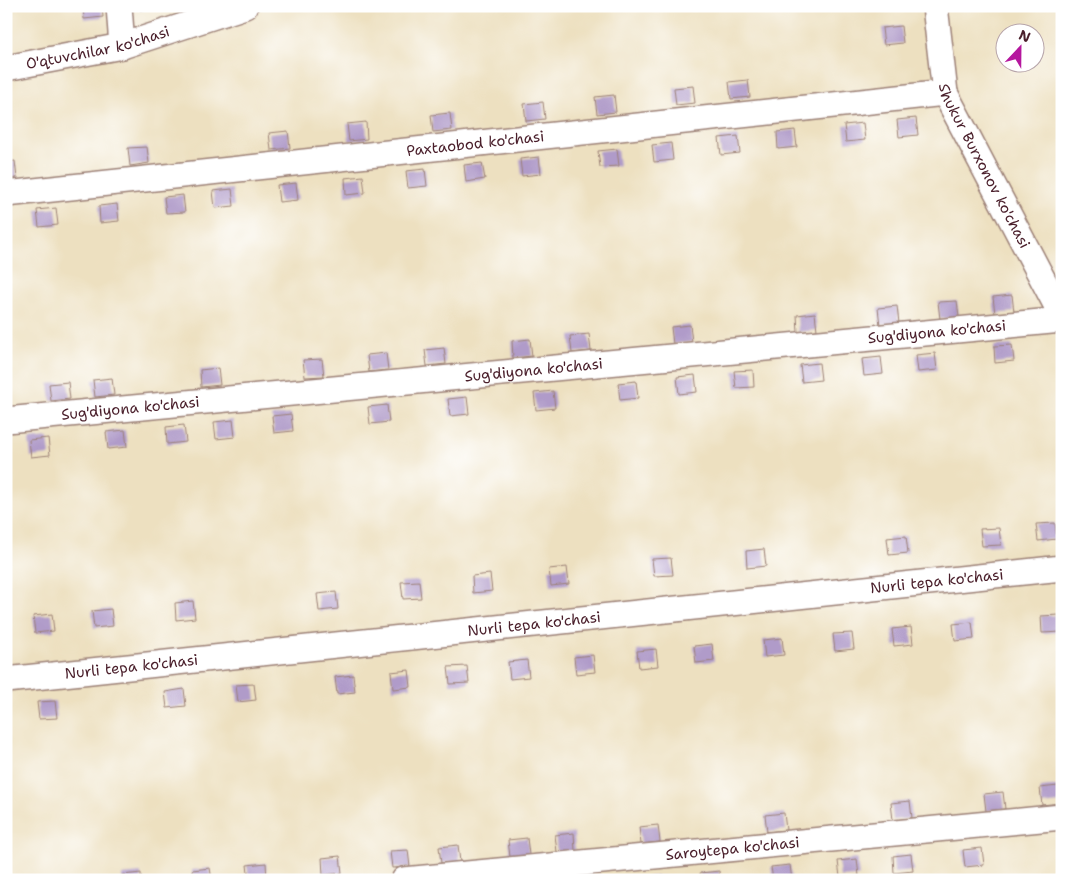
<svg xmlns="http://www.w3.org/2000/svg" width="1068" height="886" font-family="'Shantell Sans',sans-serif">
<rect width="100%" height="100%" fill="#fff"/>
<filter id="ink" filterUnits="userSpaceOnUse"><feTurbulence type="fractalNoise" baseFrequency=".02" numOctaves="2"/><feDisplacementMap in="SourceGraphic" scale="10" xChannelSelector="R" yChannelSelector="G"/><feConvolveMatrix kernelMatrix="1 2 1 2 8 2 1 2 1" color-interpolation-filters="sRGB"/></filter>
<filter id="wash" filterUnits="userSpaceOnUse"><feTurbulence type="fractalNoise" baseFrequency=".0096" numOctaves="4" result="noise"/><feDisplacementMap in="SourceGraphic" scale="20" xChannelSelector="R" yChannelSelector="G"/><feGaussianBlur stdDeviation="1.12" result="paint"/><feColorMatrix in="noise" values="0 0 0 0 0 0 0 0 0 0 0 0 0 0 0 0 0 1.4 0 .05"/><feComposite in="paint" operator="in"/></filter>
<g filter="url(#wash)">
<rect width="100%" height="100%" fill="#ede0c0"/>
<g id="blocks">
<path fill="#b09bc9" d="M 83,6 L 102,6 L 103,17 L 84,19 Z
M 139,6 L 158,6 L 159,8 L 140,10 Z
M 901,26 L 903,43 L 884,45 L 882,28 Z
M 748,80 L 750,97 L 731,99 L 729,82 Z
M 693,86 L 695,103 L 676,105 L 674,88 Z
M 614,95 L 616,112 L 597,114 L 595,97 Z
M 543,102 L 545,119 L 526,121 L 524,104 Z
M 450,113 L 452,130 L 433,132 L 431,115 Z
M 916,118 L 918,135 L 899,137 L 897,120 Z
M 366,122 L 367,139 L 349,141 L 347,124 Z
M 863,123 L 865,140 L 846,142 L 844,125 Z
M 795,130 L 797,147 L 778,149 L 777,132 Z
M 288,131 L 290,148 L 271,150 L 269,133 Z
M 738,136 L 740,153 L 721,155 L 719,138 Z
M 671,143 L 673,160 L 654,162 L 652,145 Z
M 147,147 L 149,163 L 130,166 L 128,148 Z
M 617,149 L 619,166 L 600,167 L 598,151 Z
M 539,157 L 541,174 L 522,176 L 520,159 Z
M 15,161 L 17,178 L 6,179 L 6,162 Z
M 482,163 L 485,179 L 466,182 L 464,165 Z
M 425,169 L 427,186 L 408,188 L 406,171 Z
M 363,176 L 365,193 L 346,195 L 345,178 Z
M 296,183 L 298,200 L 279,202 L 277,185 Z
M 232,189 L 234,206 L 215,208 L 213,191 Z
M 183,195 L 185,212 L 166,213 L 164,197 Z
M 117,204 L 119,221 L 100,223 L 99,206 Z
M 56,208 L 58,225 L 39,227 L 37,210 Z
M 1012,295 L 1014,312 L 995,314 L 993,297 Z
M 957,301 L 959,317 L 940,319 L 938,302 Z
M 897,306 L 899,323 L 880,325 L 878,308 Z
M 815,313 L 817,330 L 798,332 L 797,315 Z
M 690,325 L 692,342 L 673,344 L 671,327 Z
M 589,334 L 591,351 L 572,353 L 570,336 Z
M 530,339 L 532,356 L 513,358 L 512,341 Z
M 1012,345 L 1014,361 L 995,363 L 994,346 Z
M 444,348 L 446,364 L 427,366 L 425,350 Z
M 386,353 L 388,370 L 369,372 L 367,355 Z
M 935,353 L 937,370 L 918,372 L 916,355 Z
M 881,357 L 883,374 L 864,376 L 862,359 Z
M 322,359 L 324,376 L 305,377 L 303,360 Z
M 819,363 L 821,380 L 802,382 L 800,365 Z
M 218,368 L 220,385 L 201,387 L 200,370 Z
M 753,370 L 754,387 L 736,388 L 734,371 Z
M 695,375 L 697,392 L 679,394 L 677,377 Z
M 112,378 L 114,395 L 95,397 L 93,380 Z
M 636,381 L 638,398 L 620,400 L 618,383 Z
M 68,382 L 70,399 L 51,401 L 49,384 Z
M 553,391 L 555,408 L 536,410 L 534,393 Z
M 467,397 L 469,414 L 450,416 L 448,399 Z
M 387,405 L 389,422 L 370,424 L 368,407 Z
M 291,414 L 293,431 L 274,433 L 272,416 Z
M 233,420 L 235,437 L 216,439 L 214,422 Z
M 184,425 L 186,442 L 167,444 L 166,427 Z
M 125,430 L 127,447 L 108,449 L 106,432 Z
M 48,438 L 50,455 L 31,457 L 29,440 Z
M 1055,523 L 1057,539 L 1038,541 L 1036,524 Z
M 999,528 L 1001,545 L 982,546 L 980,529 Z
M 906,536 L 908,553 L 889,555 L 887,538 Z
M 764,549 L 766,566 L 747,568 L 746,551 Z
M 671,558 L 673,575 L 654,576 L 652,559 Z
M 567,567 L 569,584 L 551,586 L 549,569 Z
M 490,574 L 492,591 L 473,593 L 472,576 Z
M 419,581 L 421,598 L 403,599 L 401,582 Z
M 336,592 L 338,609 L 319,611 L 317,594 Z
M 193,601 L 195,618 L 176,620 L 175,603 Z
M 111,609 L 113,626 L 94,628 L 92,611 Z
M 52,614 L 54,631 L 35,633 L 33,616 Z
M 1059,615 L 1061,632 L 1042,633 L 1041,616 Z
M 972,622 L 974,639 L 955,641 L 953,624 Z
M 911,627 L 913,644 L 894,646 L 892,629 Z
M 852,633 L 854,649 L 835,651 L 833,634 Z
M 782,638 L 784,655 L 765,657 L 763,640 Z
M 712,644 L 714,661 L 696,663 L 694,646 Z
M 656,649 L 658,666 L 639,668 L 637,651 Z
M 593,655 L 595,672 L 576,674 L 574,657 Z
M 527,660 L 529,677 L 510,679 L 508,662 Z
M 467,666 L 469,683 L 450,684 L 448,667 Z
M 409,670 L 411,687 L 393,689 L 391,672 Z
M 353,675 L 355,692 L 337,694 L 335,677 Z
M 254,684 L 256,700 L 238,702 L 236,685 Z
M 184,689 L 186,706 L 167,708 L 165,692 Z
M 55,701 L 57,718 L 39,719 L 37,702 Z
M 1058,786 L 1060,803 L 1042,805 L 1040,788 Z
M 1003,792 L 1005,809 L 986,811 L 984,794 Z
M 910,801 L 912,818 L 893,820 L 891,803 Z
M 784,813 L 786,830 L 767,832 L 765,815 Z
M 658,825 L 660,842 L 641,844 L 639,827 Z
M 574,833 L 575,851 L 557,852 L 555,835 Z
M 527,838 L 529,855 L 510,857 L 508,840 Z
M 458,845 L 460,862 L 441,863 L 439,847 Z
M 982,848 L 984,865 L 965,867 L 963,850 Z
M 408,850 L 410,867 L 392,868 L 390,851 Z
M 911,854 L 913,871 L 894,873 L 893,856 Z
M 340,856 L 342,873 L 323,875 L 322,858 Z
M 857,859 L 859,876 L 840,877 L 838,861 Z
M 266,863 L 267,880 L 249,880 L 247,865 Z
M 790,865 L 792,880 L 773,880 L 771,867 Z
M 210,868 L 212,880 L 193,880 L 192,870 Z
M 719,871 L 720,880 L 701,880 L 700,873 Z
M 141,873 L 141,880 L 122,880 L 122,875 Z
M 665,876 L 665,880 L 646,880 L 646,877 Z"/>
</g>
</g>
<g filter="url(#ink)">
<use href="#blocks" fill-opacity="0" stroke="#9c8076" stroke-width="1"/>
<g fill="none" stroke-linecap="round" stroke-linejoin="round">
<defs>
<g id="minor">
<path d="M 119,6 L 122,46"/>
<path id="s1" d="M 935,6 L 945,93 L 1062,316"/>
<path id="s2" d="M 6,68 L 122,46 L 245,6"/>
<path id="s3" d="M 6,194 L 945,93"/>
<path id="s4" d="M 6,420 L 1062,320"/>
<path id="s5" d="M 6,680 L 1062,568"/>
<path id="s6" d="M 404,880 L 1062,817"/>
</g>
</defs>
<use href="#minor" stroke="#9c8076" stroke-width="28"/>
<use href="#minor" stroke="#fff" stroke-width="25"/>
</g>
</g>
<g text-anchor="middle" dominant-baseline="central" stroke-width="4" stroke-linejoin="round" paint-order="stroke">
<g font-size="15" fill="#4a1f2b" stroke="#fff">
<text stroke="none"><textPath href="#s2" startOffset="94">O'qtuvchilar ko'chasi</textPath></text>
<text stroke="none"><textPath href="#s3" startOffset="472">Paxtaobod ko'chasi</textPath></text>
<text stroke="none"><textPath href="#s1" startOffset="170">Shukur Burxonov ko'chasi</textPath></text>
<text stroke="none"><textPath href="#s4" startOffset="935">Sug'diyona ko'chasi</textPath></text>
<text stroke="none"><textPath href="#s4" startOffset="530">Sug'diyona ko'chasi</textPath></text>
<text stroke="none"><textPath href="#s4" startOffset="125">Sug'diyona ko'chasi</textPath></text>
<text stroke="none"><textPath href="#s5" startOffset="936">Nurli tepa ko'chasi</textPath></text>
<text stroke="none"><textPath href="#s5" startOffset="531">Nurli tepa ko'chasi</textPath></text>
<text stroke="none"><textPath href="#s5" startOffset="126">Nurli tepa ko'chasi</textPath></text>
<text stroke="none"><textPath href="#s6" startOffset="330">Saroytepa ko'chasi</textPath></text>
</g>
</g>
<rect width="1068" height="886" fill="none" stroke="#fff" stroke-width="25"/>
<g transform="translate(1020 48) rotate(22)"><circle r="24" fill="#ffffff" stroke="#b7a5aa"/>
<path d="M0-4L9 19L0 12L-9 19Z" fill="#b5179e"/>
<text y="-8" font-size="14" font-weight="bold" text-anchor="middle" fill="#4a1f2b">N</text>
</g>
</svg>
